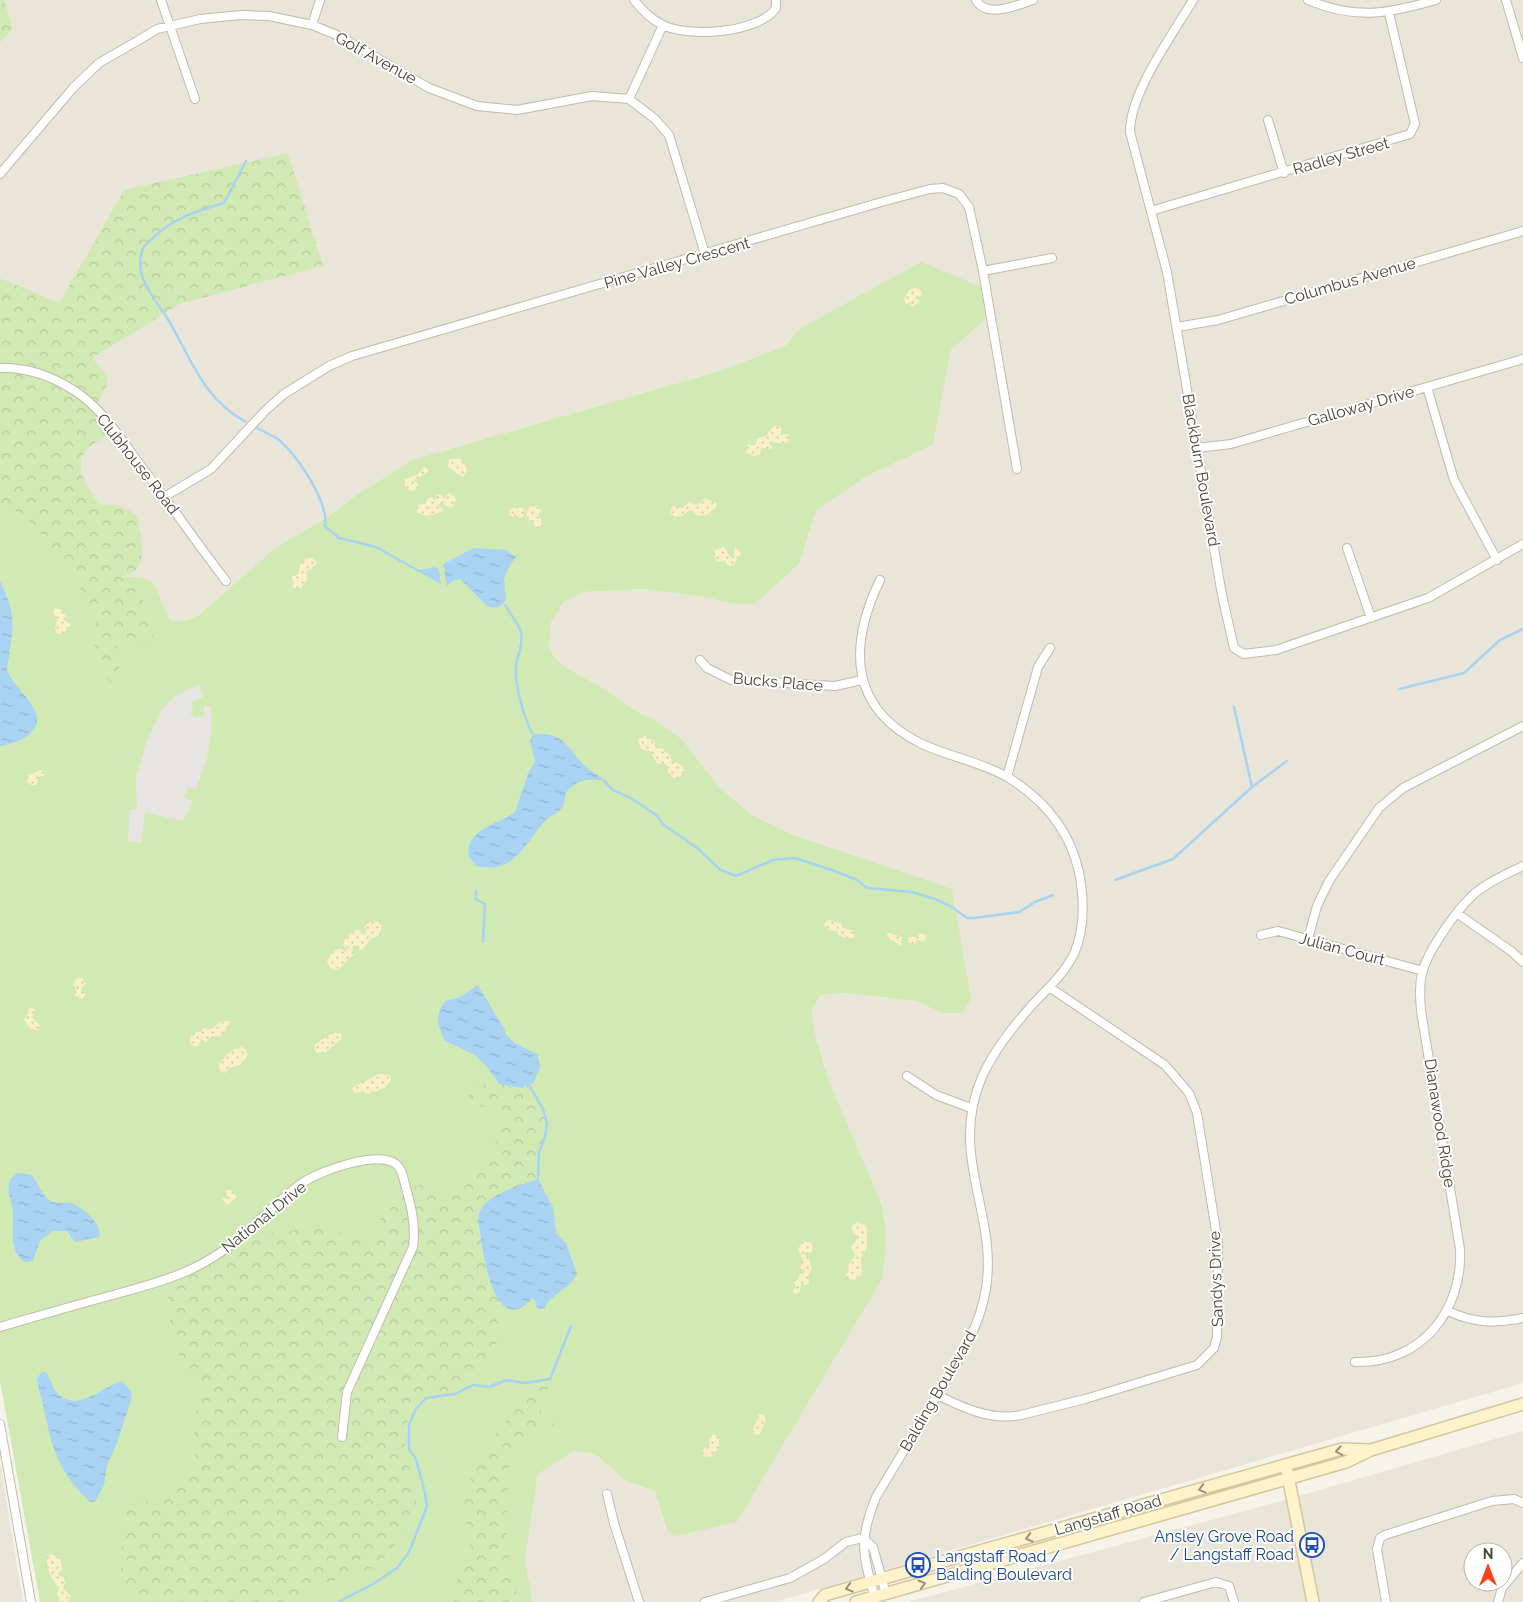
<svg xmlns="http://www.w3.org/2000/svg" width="1523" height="1602" font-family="Raleway,sans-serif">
<defs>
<pattern id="forest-crowns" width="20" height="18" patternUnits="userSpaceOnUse" patternTransform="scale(1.25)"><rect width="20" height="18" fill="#d1eab4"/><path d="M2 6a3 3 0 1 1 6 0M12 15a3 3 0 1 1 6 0" fill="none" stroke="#b5ca9c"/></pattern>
<pattern id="sand-dots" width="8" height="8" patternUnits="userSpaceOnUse" patternTransform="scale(1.25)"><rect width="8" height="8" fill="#f9efc8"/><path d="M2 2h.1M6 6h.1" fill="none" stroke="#d7cead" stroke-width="1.8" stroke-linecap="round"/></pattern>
<pattern id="water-ripples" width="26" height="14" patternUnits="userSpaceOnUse" patternTransform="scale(1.25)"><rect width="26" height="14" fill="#a8d3f2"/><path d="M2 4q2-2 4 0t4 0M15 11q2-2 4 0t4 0" fill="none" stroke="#92b6d0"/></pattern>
</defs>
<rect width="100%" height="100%" fill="#f6f3eb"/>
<path fill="#eae5d9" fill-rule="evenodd" d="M 4,0 L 1523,0 L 1523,1383 L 775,1602 L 533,1602 L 525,1560 L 538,1474 L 574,1451 L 595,1454 L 626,1481 L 655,1491 L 666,1531 L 886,1221 L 882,1205 L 828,1079 L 814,1029 L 812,1009 L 821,995 L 846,993 L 916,1001 L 942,1013 L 793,835 L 752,815 L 719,787 L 683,740 L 654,719 L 637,712 L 603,688 L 567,668 L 555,658 L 549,648 L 551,622 L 564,602 L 584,592 L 644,589 L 704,597 L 734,604 L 755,604 L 799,564 L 816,511 L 865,477 L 933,445 L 951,350 L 991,314 L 799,329 L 785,346 L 719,371 L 412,460 L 352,498 L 331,515 L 275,548 L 199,615 L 187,620 L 172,621 L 164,613 L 161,597 L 143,578 L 121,577 L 0,360 L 91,358 L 180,304 L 322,266 L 124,190 L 59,304 L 0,278 L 0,43 L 13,28 Z
M 1523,1431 L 1523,1602 L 908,1602 L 1278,1502 ZM 1473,1552 L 1503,1552 L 1503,1582 L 1473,1582 Z
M 0,1462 L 23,1602 L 0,1602 Z"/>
<path fill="#d1eab4" d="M 921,262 L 981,287 L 991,314 L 951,350 L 933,445 L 865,477 L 816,511 L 799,564 L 755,604 L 734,604 L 704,597 L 644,589 L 584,592 L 564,602 L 551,622 L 549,648 L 555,658 L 567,668 L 603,688 L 637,712 L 654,719 L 683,740 L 719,787 L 752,815 L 793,835 L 952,889 L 971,999 L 962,1013 L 942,1013 L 916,1001 L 846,993 L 821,995 L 812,1009 L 814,1029 L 828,1079 L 882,1205 C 888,1230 886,1254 882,1279 L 737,1522 L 676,1536 L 667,1531 L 655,1491 L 626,1481 L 595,1454 L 574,1451 L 538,1474 L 525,1560 L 533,1602 L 40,1602 L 0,1381 L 0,472 L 115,576 C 125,578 134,576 143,578 C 162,582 159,608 172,621 L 187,620 L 199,615 L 275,548 L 331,515 L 352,498 L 412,460 L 719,371 L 785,346 L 799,329 Z"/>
<path fill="url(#forest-crowns)" d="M 0,0 L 4,0 L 13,28 L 0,43 Z
M 288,153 L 323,266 L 180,304 L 92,358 L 108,376 L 107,385 L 96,407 L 109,423 L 110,433 C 102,439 91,444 85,452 C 72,465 91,494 100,504 L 121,506 L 137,515 C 139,531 149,562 133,572 C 129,574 125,575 121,577 L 140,588 L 155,645 L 116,644 L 122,658 L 114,688 L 94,658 L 96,621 L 77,582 L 38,530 L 24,516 L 0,503 L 0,278 L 59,303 L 124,190 Z
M 495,1081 L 513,1088 L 529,1085 L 543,1109 L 547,1124 L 545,1137 L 539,1152 L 538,1179 C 518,1186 484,1194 478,1217 L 490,1285 L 500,1304 L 496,1351 L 479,1366 L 466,1384 L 433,1396 L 411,1409 L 404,1440 L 416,1495 L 416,1519 L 379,1565 L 357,1575 L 308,1587 L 283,1602 L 135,1601 L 119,1586 C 124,1559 120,1533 125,1507 L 160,1498 L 197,1472 L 194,1446 L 198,1388 L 177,1351 L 170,1321 L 168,1296 L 179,1273 L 234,1241 L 251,1235 L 323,1227 L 354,1237 L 365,1238 L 375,1232 L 387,1204 L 398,1193 L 425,1183 L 451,1197 L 476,1168 L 509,1121 L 509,1115 L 467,1102 L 470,1090 Z
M 544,1382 L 549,1384 L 541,1411 L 557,1428 L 542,1432 L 529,1440 L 519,1447 L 509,1463 L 506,1541 L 518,1602 L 449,1602 L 470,1550 L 464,1504 L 469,1481 L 491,1440 L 537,1384 Z"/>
<path fill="url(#sand-dots)" d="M 918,287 L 923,293 L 919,297 L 916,295 L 920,302 L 912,307 L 910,305 L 911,302 L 906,304 L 904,299 L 909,290 Z
M 776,425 L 782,428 L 780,435 L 788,434 L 789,441 L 783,444 L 768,441 L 773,449 L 761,448 L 760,455 L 753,456 L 746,452 L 748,444 L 755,446 L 757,438 L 767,436 L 769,431 Z
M 459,458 L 468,468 L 463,477 L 448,467 L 449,460 Z
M 424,467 L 428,468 L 428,472 L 413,481 L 418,483 L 418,488 L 413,491 L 408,490 L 404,485 L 405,479 L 417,475 Z
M 449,492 L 456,499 L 454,506 L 450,508 L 441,502 L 438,505 L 443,510 C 437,515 424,518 417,512 L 417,505 L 425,504 L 428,498 L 432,497 L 435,501 L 436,496 L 441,494 L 444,499 Z
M 705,498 L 717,503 L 716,508 L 706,515 L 697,516 L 691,510 L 678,518 L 670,514 L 672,506 L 682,508 L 690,502 L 698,505 Z
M 538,506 L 541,511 L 538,515 L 543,522 L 538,529 L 534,525 L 534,520 L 529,520 L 526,515 L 529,507 Z
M 520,507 L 524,509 L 523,517 L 517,518 L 516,513 L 513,517 L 509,515 L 510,509 Z
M 724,547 L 732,559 L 734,558 L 734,549 L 737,548 L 741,553 L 734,565 L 728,566 L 725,560 L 718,562 L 715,559 L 715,550 Z
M 308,557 L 314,559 L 317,564 L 306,572 L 308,579 L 301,588 L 293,588 L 292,576 L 298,575 L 300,565 Z
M 57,607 L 63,611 L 66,616 L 63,619 L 71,625 L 64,633 L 58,634 L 55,630 L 57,620 L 53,611 Z
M 645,736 L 655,742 L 655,747 L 664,749 L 664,751 L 668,753 L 674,763 L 677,762 L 683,767 L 684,772 L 680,777 L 674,778 L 668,772 L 666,764 L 657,764 L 650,751 L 641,749 L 638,740 Z
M 42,770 L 45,775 L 39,777 L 36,785 L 31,785 L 27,781 L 28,775 Z
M 829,920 L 841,923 L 842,927 L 854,931 L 854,937 L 849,939 L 838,935 L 837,931 L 829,930 L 823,924 Z
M 377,921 L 382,926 L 378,936 L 371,939 L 362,950 L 358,949 L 354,945 L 352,949 L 354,954 L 338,970 L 331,969 L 327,961 L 333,951 L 340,948 L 346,952 L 347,950 L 342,943 L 350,933 L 359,929 L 362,934 L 366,934 L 365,926 L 370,922 Z
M 887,932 L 902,937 L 902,946 L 888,938 Z
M 922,932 L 927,937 L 924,942 L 918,940 L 913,945 L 908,942 L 909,937 L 917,937 Z
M 78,978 L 82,978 L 86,984 L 81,988 L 81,991 L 86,994 L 82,999 L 74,996 L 77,992 L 73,982 Z
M 32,1007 L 35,1009 L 32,1018 L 40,1025 L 38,1031 L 30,1028 L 24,1019 L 29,1013 L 28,1009 Z
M 221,1021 L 229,1021 L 229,1027 L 219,1037 L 212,1036 L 206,1042 L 201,1039 L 198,1047 L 190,1044 L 190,1037 L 194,1036 L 196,1032 L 201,1032 L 203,1028 L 212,1029 Z
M 333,1032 L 341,1034 L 342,1038 L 325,1053 L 316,1053 L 314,1045 Z
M 242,1047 L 246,1050 L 248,1055 L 242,1064 L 230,1068 L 225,1073 L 221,1072 L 218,1066 C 225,1057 229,1049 242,1047 Z
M 378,1074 L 389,1075 L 391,1079 L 386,1087 L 370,1094 L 362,1092 L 354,1093 L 352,1088 Z
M 230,1189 L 237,1197 L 227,1205 L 222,1199 L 227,1198 L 226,1191 Z
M 858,1222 L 867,1226 L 867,1247 L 861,1258 L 862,1274 L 855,1280 L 848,1279 L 846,1276 L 849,1271 L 847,1267 L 855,1256 L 851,1247 L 859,1236 L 854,1234 L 851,1227 Z
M 803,1241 L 813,1243 L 812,1253 L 805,1252 L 804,1254 L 809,1258 L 812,1268 L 808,1276 L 809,1284 L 804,1285 L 801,1282 L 800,1292 L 794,1294 L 792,1291 L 796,1287 L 794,1282 L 799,1279 L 799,1275 L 806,1271 L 800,1268 L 803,1260 L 798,1249 Z
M 759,1414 L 764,1415 L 766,1420 L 760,1434 L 755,1435 L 753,1429 Z
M 713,1434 L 719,1438 L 719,1448 L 710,1457 L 704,1457 L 702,1452 L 705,1447 L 710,1448 L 709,1440 Z
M 52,1554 L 61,1560 L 62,1569 L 58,1574 L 64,1578 L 65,1583 L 63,1588 L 71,1596 L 68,1602 L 60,1602 L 57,1594 L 59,1587 C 51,1582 46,1566 47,1556 Z"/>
<path fill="#e7e5e2" d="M 199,684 L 204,696 L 190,703 L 194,710 L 190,713 L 195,718 L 204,716 L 204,706 L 211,706 L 211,735 L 207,758 L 196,789 L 188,787 L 184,798 L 193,801 L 183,821 L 145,812 L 141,843 L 128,841 L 130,810 L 137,809 L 136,778 L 148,738 L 162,709 L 174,697 Z"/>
<path fill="url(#water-ripples)" d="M 474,548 L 506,550 L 516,557 L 509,567 L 504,579 L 506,600 C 501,608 494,609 487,606 L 460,579 L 454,580 L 447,586 L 443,564 Z
M 436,567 L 439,570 L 441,584 L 419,572 L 419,570 Z
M 0,581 C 19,620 12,630 7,670 C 13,690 51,711 32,732 C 24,741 11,744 0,746 Z
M 533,734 C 565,732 566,747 585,766 C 591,772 599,774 604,781 C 591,777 573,781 566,793 C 564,798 565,804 562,808 C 557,814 549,816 544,822 C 522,848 514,874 476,866 L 468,855 C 468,828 497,825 515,812 L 529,771 L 535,762 L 530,741 Z
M 478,985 L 505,1030 L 505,1034 L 515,1043 L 538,1055 L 540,1068 L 533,1083 L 522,1088 L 499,1084 L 487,1067 L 475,1055 L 445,1041 L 438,1024 L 439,1011 L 445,1001 L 460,997 Z
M 18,1173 L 32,1175 C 38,1183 42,1196 51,1201 C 57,1205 64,1201 71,1203 C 82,1207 103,1223 99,1237 L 75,1242 L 67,1231 L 53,1231 L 40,1241 L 33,1261 L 24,1262 C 8,1249 14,1230 13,1213 C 12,1199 1,1182 18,1173 Z
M 538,1179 L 553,1207 L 556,1233 L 566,1243 L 577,1274 C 569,1291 551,1293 545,1308 L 539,1309 L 536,1307 L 537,1303 L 533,1298 C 529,1301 525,1306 521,1308 C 488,1323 481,1235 478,1217 C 484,1194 518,1186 538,1179 Z
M 41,1372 L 46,1372 C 51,1379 52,1387 57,1393 C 77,1414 103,1386 122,1381 L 131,1391 L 132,1397 L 117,1443 L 107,1466 L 104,1485 L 95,1502 L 90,1502 C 56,1469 53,1450 43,1405 C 41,1396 38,1388 37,1379 Z"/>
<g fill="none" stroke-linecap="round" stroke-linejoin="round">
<path stroke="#a8d3f2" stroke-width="2.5" d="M 246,422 C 204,400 191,359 169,321 C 156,299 132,277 143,249 C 144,245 150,241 153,238 C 173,218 197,211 224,203 L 246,161
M 257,428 C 264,432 272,435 278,439 C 297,455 329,502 325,526 L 339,538 L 376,547 L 419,571
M 505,605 C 510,614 518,623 521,632 C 524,645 517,655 516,666 C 514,683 524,718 532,733
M 1399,689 L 1464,673 L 1500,640 L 1523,629
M 1234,707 L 1252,787
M 604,781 L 613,790 L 631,798 L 656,815 L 664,825 L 697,848 L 721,870 L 736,876 L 773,860 L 795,858 L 832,870 L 857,880 L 867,888 L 912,892 L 935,899 L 952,907 L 967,918 L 974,918 L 1019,912 L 1035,902 L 1053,895
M 1115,880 L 1173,859 L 1252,787 L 1287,761
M 476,890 L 476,899 L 485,904 L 483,942
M 529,1085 L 543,1109 L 547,1124 L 545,1137 L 539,1152 L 538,1179
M 338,1602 L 373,1584 L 397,1568 L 408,1554 L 421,1522 L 427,1506 L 425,1493 L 416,1459 L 409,1449 L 409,1425 L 416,1409 L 426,1398 L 455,1394 L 473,1385 L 489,1387 L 506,1380 L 525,1383 L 550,1379 L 571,1326"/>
<defs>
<path id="street" d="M 161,0 L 195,99
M 634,0 C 641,9 652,20 663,25 C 689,38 759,33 776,8 L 776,0
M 976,0 C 987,19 1017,5 1033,0
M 1193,0 C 1172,36 1130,92 1130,132 L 1167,272 L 1222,595 L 1234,648 L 1244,654 L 1276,650 L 1428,598 L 1523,544
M 1308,0 C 1356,20 1387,14 1436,0
M 1506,0 L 1523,58
M 312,25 L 320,0
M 629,99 L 663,25
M 1268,120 L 1284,173
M 0,174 L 73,88 L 99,63 L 139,40 L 157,29 L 200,19 L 241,15 L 269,16 L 312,25 L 339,36 L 429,88 L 477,106 L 517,110 L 592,96 L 629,99 L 655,119 L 669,135 L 705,254
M 1151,211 L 1410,134 L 1415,124 L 1389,13
M 983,271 L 1052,258
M 1177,327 L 1218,320 L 1523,231
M 0,368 C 28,367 52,376 75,391 C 101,408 120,437 138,462 C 168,501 196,542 226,581
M 1427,387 L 1454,480 L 1497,560
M 1197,448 L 1231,444 L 1523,359
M 164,497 L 211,469 L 266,410 L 284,394 L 329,366 L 352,356 L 885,201 L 930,189 L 943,188 L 959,194 L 969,207 L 983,271 L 1017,469
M 1347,548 L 1371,618
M 700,660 L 707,668 L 731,680 L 835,686 L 862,680
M 1007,777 L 1038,667 L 1050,648
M 1458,914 L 1511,951 L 1523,962
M 1261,935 L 1278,931 L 1423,971
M 1308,939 L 1317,906 L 1329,881 L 1379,808 L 1403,788 L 1523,726
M 907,1076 L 936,1095 L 971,1108
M 1448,1311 C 1473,1323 1496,1324 1523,1318
M 0,1327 C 38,1316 75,1305 113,1295 C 137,1288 162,1282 185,1272 C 204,1264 221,1253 237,1240 C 259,1222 278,1200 302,1183 C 320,1171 377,1150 396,1164 C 402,1169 403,1177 405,1184 C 411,1206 416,1224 413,1247 L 347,1392 L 342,1437
M 1355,1362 C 1421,1364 1463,1311 1460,1249 L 1421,1011 C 1420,998 1419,986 1422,973 C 1428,950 1460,904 1479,890 C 1492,880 1508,873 1523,866
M 937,1395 C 964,1408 991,1421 1021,1415 L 1085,1399 L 1197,1365 L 1214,1348 L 1217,1337 L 1218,1243 L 1197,1113 L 1189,1093 L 1165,1065 L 1049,987
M 0,1424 L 31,1602
M 607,1494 L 614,1523 L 639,1602
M 863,1538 L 873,1547 L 886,1594
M 875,1597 C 862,1555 859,1539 876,1497 C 895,1465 914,1434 933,1402 C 954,1367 980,1330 986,1288 C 998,1214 948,1155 982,1077 C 994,1050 1013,1027 1032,1005 C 1047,989 1064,974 1074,954 C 1085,929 1084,898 1079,872 C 1070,831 1044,800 1009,778 C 982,762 950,757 922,744 C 848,708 849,645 880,580
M 705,1602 L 790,1578 L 824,1559 L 846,1542 L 863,1538
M 1144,1602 L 1216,1582 L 1229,1586 L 1234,1602
M 1386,1602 L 1377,1549 L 1380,1538 L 1385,1535 L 1492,1501 L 1514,1499 L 1523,1503
M 1498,1602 L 1502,1588 L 1523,1563"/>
<path id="secondary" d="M 1287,1471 L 1313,1602
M 819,1602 L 825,1595 L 870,1582 L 1342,1449 L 1369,1450
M 856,1602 L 1346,1462 L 1371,1450 L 1523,1404"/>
</defs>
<use href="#street" stroke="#c2bbad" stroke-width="10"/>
<use href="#secondary" stroke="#d6c79a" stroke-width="14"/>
<use href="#street" stroke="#fff" stroke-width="8"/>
<use href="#secondary" stroke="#fff3cc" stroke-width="11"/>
</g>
<defs><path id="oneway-chevron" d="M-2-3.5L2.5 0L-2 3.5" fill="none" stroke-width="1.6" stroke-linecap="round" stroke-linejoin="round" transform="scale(1.25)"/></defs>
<g stroke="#9b937b">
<use href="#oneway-chevron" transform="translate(1339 1451) rotate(170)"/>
<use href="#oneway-chevron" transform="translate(1202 1489) rotate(164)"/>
<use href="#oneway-chevron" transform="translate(1029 1538) rotate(164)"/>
<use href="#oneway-chevron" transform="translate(922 1584) rotate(-16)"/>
<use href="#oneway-chevron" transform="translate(849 1588) rotate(164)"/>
</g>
<defs>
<symbol id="bus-ring" viewBox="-11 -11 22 22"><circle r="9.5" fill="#fff" stroke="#1a4fb4" stroke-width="1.5"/><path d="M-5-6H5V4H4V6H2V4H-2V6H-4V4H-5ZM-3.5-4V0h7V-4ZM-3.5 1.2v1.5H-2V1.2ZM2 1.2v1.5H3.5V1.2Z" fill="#1a4fb4"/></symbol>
</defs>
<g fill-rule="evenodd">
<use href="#bus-ring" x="1298" y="1531" width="28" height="28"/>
<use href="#bus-ring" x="904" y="1551" width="28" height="28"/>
</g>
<g text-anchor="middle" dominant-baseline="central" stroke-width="4" stroke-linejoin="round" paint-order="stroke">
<g font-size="16" fill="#4a4438" stroke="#fff">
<text transform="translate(376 58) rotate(29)">Golf Avenue</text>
<text transform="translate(1341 156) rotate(-16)">Radley Street</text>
<text transform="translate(677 263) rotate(-16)">Pine Valley Crescent</text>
<text transform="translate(1350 281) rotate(-16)">Columbus Avenue</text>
<text transform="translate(1361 406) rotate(-16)">Galloway Drive</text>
<text transform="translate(138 464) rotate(52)">Clubhouse Road</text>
<text transform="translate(1201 470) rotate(80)">Blackburn Boulevard</text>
<text transform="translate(778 682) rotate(5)">Bucks Place</text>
<text transform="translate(1342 949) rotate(15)">Julian Court</text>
<text transform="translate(1440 1123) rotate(81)">Dianawood Ridge</text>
<text transform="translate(264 1217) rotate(-39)">National Drive</text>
<text transform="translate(1216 1279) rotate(-92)">Sandys Drive</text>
<text transform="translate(938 1391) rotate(-60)">Balding Boulevard</text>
<text transform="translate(1108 1515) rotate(-16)">Langstaff Road</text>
</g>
<g font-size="16" fill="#164399" stroke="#fff" text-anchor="end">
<text x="1294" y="1536">Ansley Grove Road<tspan x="1294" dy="18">/ Langstaff Road</tspan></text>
<text x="936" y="1556" text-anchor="start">Langstaff Road /<tspan x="936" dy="18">Balding Boulevard</tspan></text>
</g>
</g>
<g transform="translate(1488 1567)"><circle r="24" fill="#ffffff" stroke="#b7b4af"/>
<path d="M0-4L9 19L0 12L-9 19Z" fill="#fc401c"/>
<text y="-8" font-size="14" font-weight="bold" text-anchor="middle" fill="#4a4438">N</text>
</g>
</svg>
